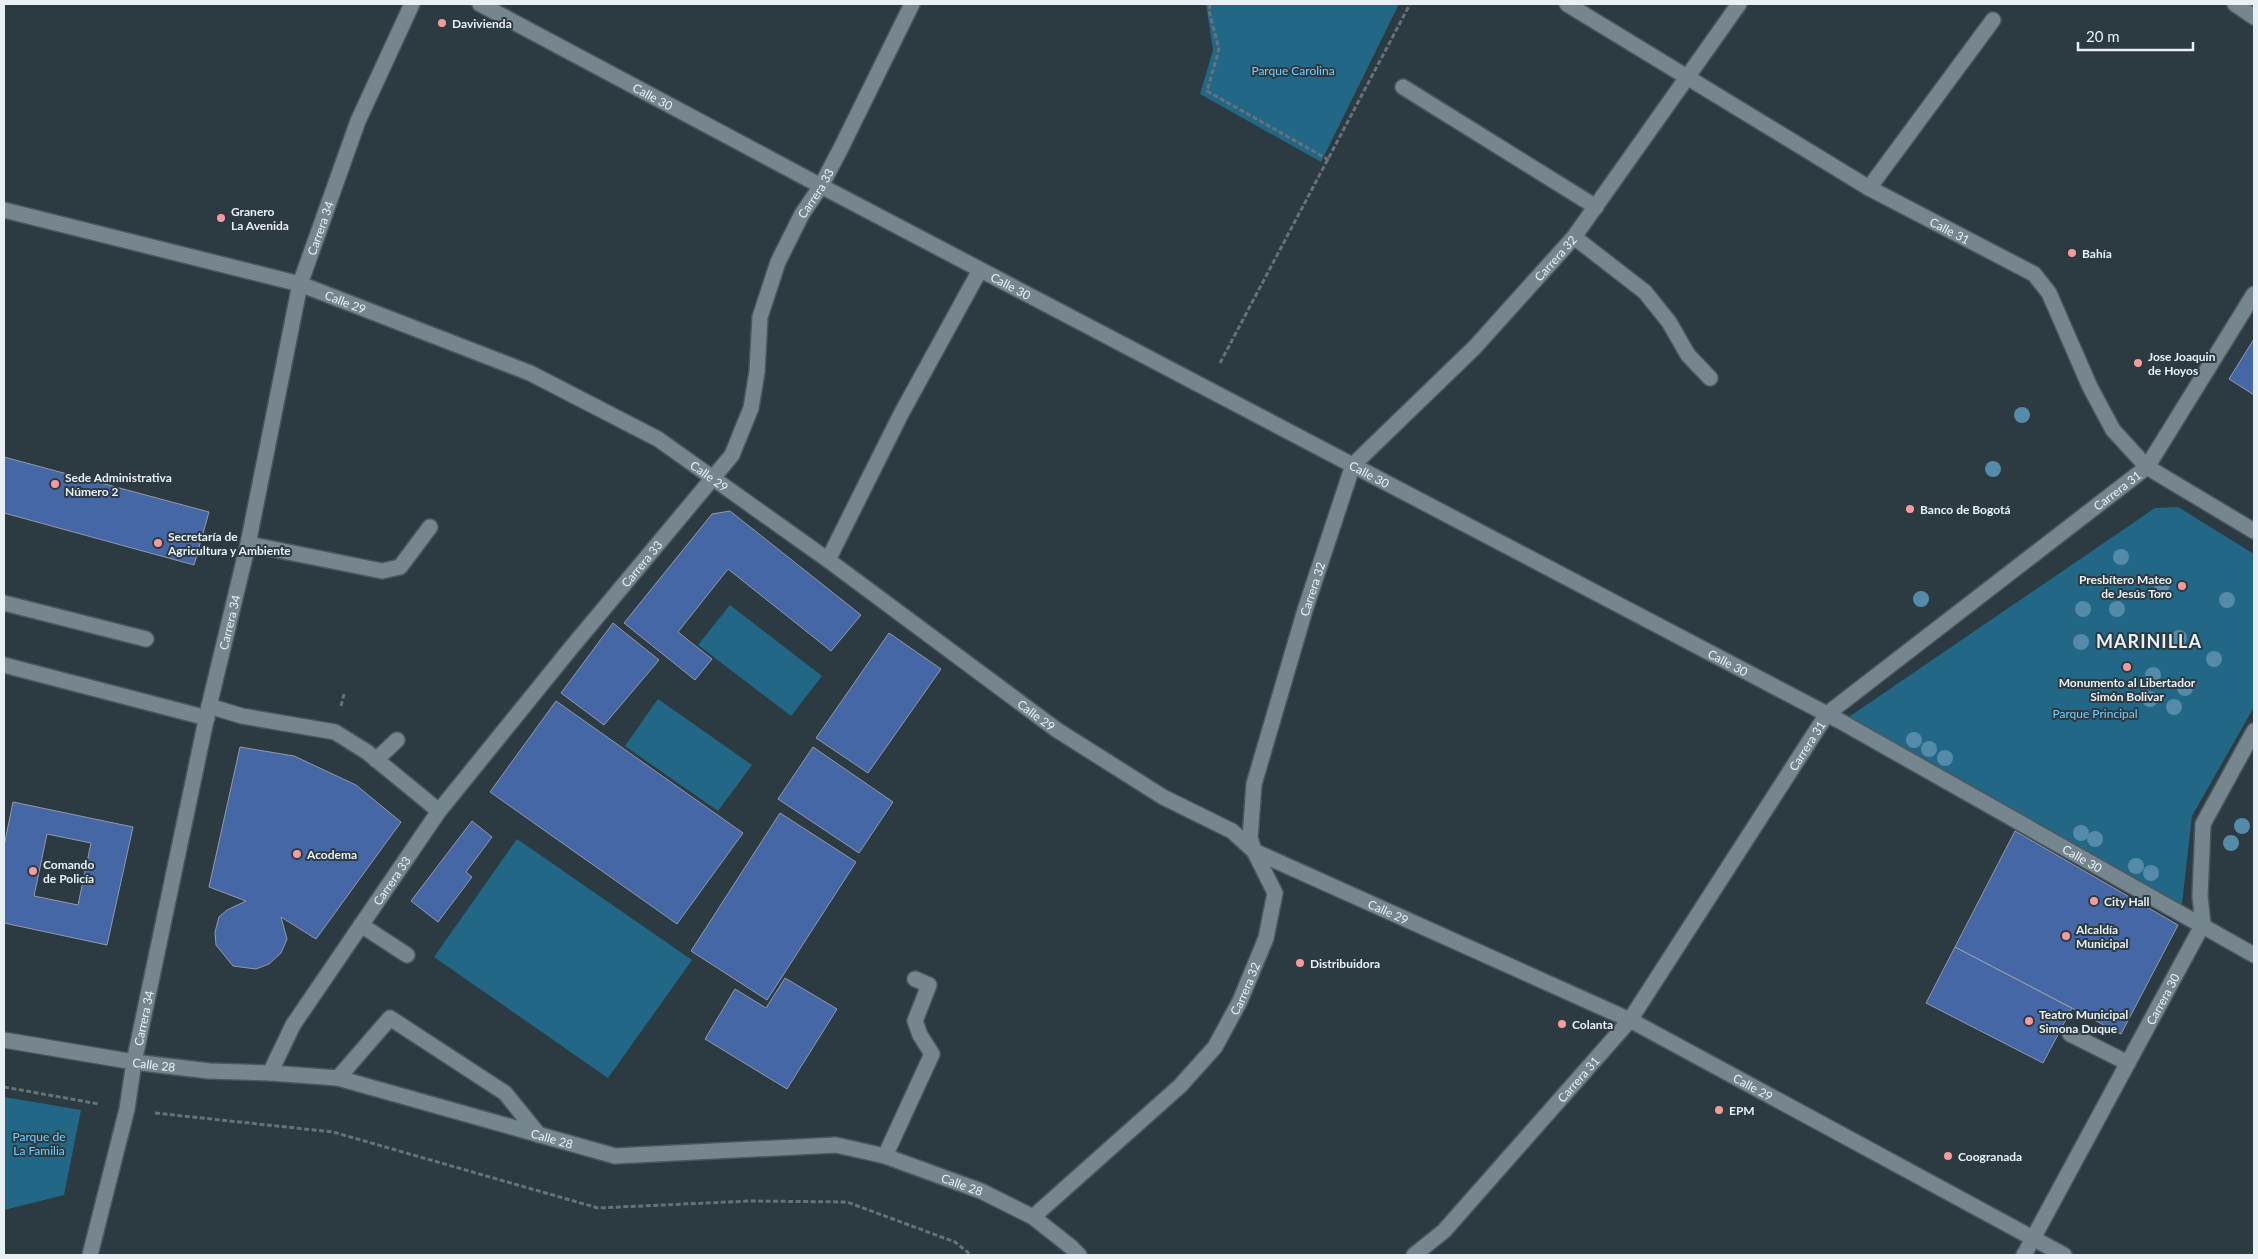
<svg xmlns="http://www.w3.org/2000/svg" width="2258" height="1259" font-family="Lato,sans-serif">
<rect width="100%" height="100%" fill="#2c3a42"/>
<path fill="#236787" d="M 1206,4 L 1399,4 L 1321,162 L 1200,94 L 1213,50 Z
M 2178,507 L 2254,554 L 2254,707 L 2192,816 L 2180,921 L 1840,723 L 2136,521 L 2155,508 Z
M 730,605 L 822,676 L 791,716 L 698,645 Z
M 658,699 L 752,765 L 718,811 L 625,746 Z
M 517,839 L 692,960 L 608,1078 L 434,957 Z
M 4,1097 L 81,1110 L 64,1195 L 4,1210 Z"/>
<path fill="#4667a6" stroke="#929aa8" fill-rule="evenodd" d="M 2254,339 L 2254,395 L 2229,379 Z
M 4,457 L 209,512 L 194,565 L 4,513 Z
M 730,511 L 861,615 L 831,651 L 728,569 L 678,632 L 712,659 L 695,680 L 624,623 L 712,514 Z
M 613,623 L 659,660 L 604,725 L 561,693 Z
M 889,633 L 941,669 L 868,773 L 816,738 Z
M 556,701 L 743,833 L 677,924 L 490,792 Z
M 240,747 L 294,756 L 356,785 L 401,822 L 316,939 L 281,917 L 287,939 L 281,953 L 269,964 L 256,969 L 233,966 L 216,945 L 215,932 L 219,917 L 227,910 L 246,901 L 209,887 Z
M 813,747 L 893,802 L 859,853 L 778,799 Z
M 13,802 L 133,827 L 107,945 L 4,923 L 4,846 ZM 47,834 L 91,843 L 78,905 L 34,896 Z
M 780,813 L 856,862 L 767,1000 L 691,951 Z
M 472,821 L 492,837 L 466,872 L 472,877 L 438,922 L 411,901 Z
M 2015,831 L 2178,925 L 2121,1034 L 1955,947 Z
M 1955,947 L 2072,1008 L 2043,1063 L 1926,1003 Z
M 785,978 L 837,1009 L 787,1089 L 705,1039 L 735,989 L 766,1008 Z"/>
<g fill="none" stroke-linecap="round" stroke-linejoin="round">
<defs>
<path id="lane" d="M 1869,188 L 1993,20
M 1574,237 L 1645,292 L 1669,322 L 1688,355 L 1710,378
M 248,544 L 382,571 L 400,567 L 430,527
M 4,603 L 146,639
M 4,665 L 207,718
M 209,706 L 242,716 L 335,732 L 367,752 L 439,811
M 376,760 L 397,740
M 361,925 L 407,955
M 2070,1034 L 2128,1063
M 338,1078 L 390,1018 L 505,1093 L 539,1135
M 885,1156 L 932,1054 L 920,1035 L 915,1021 L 929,985 L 915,979"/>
<g id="street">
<path id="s1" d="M 480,4 L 821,186 L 1840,721 L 2254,955"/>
<path id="s2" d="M 1567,4 L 1869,188 L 2034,274 L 2049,293 L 2090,387 L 2113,430 L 2147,467 L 2254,531"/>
<path d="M 2235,4 L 2254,17"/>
<path d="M 1403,87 L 1596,207"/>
<path id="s3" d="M 4,210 L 300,284 L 530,373 L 658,439 L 828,560 L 1057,730 L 1163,797 L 1232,831 L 1254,851 L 1630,1020 L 2064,1255"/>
<path d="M 828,560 L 901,414 L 980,270"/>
<path id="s4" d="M 134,1062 L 209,706 L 248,544 L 300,284 L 358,121 L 412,4"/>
<path id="s5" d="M 270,1073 L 293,1025 L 439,811 L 571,648 L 732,455 L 751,408 L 757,372 L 760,317 L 778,262 L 802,214 L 821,186 L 840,150 L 912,4"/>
<path id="s6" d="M 1033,1217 L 1180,1086 L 1215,1047 L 1240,1001 L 1266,938 L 1275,893 L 1254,851 L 1250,838 L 1254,784 L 1305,610 L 1353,465 L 1475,347 L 1574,237 L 1739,4"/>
<path id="s7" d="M 1414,1255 L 1444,1231 L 1630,1020 L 1827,714 L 2147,467 L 2254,294"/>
<path id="s8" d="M 2024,1255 L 2203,924 L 2200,896 L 2203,824 L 2254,731"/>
</g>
<g id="secondary">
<path id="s9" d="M 4,1040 L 134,1062 L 209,1071 L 270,1073 L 338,1078 L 615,1156 L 836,1145 L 885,1156 L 981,1191 L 1033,1217 L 1071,1247 L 1079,1255"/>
<path d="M 90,1255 L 127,1109 L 134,1062"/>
</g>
</defs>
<use href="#lane" stroke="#4b575d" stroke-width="18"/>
<use href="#street" stroke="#4b575d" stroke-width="18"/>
<use href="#secondary" stroke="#4b575d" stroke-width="18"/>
<path stroke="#667279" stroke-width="3" stroke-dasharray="5 2.5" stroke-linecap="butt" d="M 1210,4 L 1209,11 L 1219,49 L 1207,91 L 1329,160
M 1220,363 L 1410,4
M 341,706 L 344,694
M 4,1087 L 99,1104
M 155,1113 L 333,1132 L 598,1208 L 750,1201 L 847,1202 L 955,1242 L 971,1255"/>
<use href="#lane" stroke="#76868e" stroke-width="15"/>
<use href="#street" stroke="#76868e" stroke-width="15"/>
<use href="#secondary" stroke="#76868e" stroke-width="15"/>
</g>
<g fill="#538ba9">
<circle cx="2022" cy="415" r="8"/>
<circle cx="1993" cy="469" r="8"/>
<circle cx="2121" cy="557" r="8"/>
<circle cx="2162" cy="585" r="8"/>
<circle cx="1921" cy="599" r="8"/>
<circle cx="2227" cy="600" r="8"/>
<circle cx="2083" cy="609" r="8"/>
<circle cx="2117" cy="609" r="8"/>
<circle cx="2179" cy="638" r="8"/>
<circle cx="2081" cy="642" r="8"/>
<circle cx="2214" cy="659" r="8"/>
<circle cx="2153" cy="675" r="8"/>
<circle cx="2185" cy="688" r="8"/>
<circle cx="2150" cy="699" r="8"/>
<circle cx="2174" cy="707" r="8"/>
<circle cx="1914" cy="740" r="8"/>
<circle cx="1929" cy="749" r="8"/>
<circle cx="1945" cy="758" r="8"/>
<circle cx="2242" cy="826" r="8"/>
<circle cx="2081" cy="833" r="8"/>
<circle cx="2095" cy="839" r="8"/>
<circle cx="2231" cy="843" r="8"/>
<circle cx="2136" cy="866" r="8"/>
<circle cx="2151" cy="873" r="8"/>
</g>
<g fill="#f59b9d" stroke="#2c3a42" stroke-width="2">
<circle cx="442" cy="23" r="5"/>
<circle cx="221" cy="218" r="5"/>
<circle cx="2072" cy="253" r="5"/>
<circle cx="2138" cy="363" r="5"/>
<circle cx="55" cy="484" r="5"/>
<circle cx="1910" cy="509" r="5"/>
<circle cx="158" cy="543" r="5"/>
<circle cx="2182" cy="586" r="5"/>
<circle cx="2127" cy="667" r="5"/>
<circle cx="297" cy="854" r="5"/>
<circle cx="33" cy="871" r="5"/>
<circle cx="2094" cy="901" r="5"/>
<circle cx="2066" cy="936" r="5"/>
<circle cx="1300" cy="963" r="5"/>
<circle cx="2029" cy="1021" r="5"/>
<circle cx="1562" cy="1024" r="5"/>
<circle cx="1719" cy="1110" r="5"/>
<circle cx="1948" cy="1156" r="5"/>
</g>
<g text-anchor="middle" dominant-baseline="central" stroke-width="4" stroke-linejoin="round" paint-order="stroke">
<g font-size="12" font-weight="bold" fill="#e8f0f5" stroke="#2c3a42" text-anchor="start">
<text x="452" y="23">Davivienda</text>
<text x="231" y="211">Granero<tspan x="231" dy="14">La Avenida</tspan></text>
<text x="2082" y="253">Bahía</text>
<text x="2148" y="356">Jose Joaquin<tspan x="2148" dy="14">de Hoyos</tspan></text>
<text x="65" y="477">Sede Administrativa<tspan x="65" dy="14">Número 2</tspan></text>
<text x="1920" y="509">Banco de Bogotá</text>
<text x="168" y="536">Secretaría de<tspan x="168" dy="14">Agricultura y Ambiente</tspan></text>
<text x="2172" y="579" text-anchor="end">Presbítero Mateo<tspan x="2172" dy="14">de Jesús Toro</tspan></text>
<text x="2127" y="682" text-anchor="middle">Monumento al Libertador<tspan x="2127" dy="14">Simón Bolivar</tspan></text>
<text x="307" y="854">Acodema</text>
<text x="43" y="864">Comando<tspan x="43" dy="14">de Policía</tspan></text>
<text x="2104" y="901">City Hall</text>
<text x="2076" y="929">Alcaldía<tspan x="2076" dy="14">Municipal</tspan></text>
<text x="1310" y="963">Distribuidora</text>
<text x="2039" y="1014">Teatro Municipal<tspan x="2039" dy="14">Simona Duque</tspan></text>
<text x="1572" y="1024">Colanta</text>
<text x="1729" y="1110">EPM</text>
<text x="1958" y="1156">Coogranada</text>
</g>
<g font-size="12" fill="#73cefd" stroke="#2c3a42">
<text x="1293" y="70">Parque Carolina</text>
<text x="2095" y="713">Parque Principal</text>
<text x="39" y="1136">Parque de<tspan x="39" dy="14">La Familia</tspan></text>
</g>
<g font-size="12" fill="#e8f0f5" stroke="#2c3a42">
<text stroke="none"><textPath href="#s1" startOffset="196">Calle 30</textPath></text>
<text stroke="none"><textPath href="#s5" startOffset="1052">Carrera 33</textPath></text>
<text stroke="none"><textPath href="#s4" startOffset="855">Carrera 34</textPath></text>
<text stroke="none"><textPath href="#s2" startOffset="445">Calle 31</textPath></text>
<text stroke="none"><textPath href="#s6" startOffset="1154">Carrera 32</textPath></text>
<text stroke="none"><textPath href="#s1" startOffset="601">Calle 30</textPath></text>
<text stroke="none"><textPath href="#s3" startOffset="354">Calle 29</textPath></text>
<text stroke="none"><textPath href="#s1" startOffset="1006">Calle 30</textPath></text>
<text stroke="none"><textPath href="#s3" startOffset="759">Calle 29</textPath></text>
<text stroke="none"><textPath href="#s7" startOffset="1050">Carrera 31</textPath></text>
<text stroke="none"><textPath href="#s5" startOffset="632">Carrera 33</textPath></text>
<text stroke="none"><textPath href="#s6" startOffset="734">Carrera 32</textPath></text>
<text stroke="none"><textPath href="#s4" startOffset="450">Carrera 34</textPath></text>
<text stroke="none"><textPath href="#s1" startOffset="1411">Calle 30</textPath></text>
<text stroke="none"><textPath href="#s3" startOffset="1164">Calle 29</textPath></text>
<text stroke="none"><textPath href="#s7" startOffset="646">Carrera 31</textPath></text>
<text stroke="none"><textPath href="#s1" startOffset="1816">Calle 30</textPath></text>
<text stroke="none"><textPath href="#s5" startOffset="228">Carrera 33</textPath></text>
<text stroke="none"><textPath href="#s3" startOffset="1569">Calle 29</textPath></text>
<text stroke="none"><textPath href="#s6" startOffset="315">Carrera 32</textPath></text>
<text stroke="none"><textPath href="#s8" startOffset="291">Carrera 30</textPath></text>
<text stroke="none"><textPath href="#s4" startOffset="45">Carrera 34</textPath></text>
<text stroke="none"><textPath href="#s9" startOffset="152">Calle 28</textPath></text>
<text stroke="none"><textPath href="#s7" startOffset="241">Carrera 31</textPath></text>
<text stroke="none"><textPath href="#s3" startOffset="1974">Calle 29</textPath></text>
<text stroke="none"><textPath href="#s9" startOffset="559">Calle 28</textPath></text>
<text stroke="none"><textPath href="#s9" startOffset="978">Calle 28</textPath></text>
</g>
<g font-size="18" font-weight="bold" letter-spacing="1" fill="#e8f0f5" stroke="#2c3a42">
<text x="2149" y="641">MARINILLA</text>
</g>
</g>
<rect width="2258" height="1259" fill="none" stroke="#e8f0f5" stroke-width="10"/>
<path d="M2078 42v8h115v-8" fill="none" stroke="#e8f0f5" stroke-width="2.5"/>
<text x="2086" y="42" font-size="15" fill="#e8f0f5" stroke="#2c3a42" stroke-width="4" paint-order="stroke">20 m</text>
</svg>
